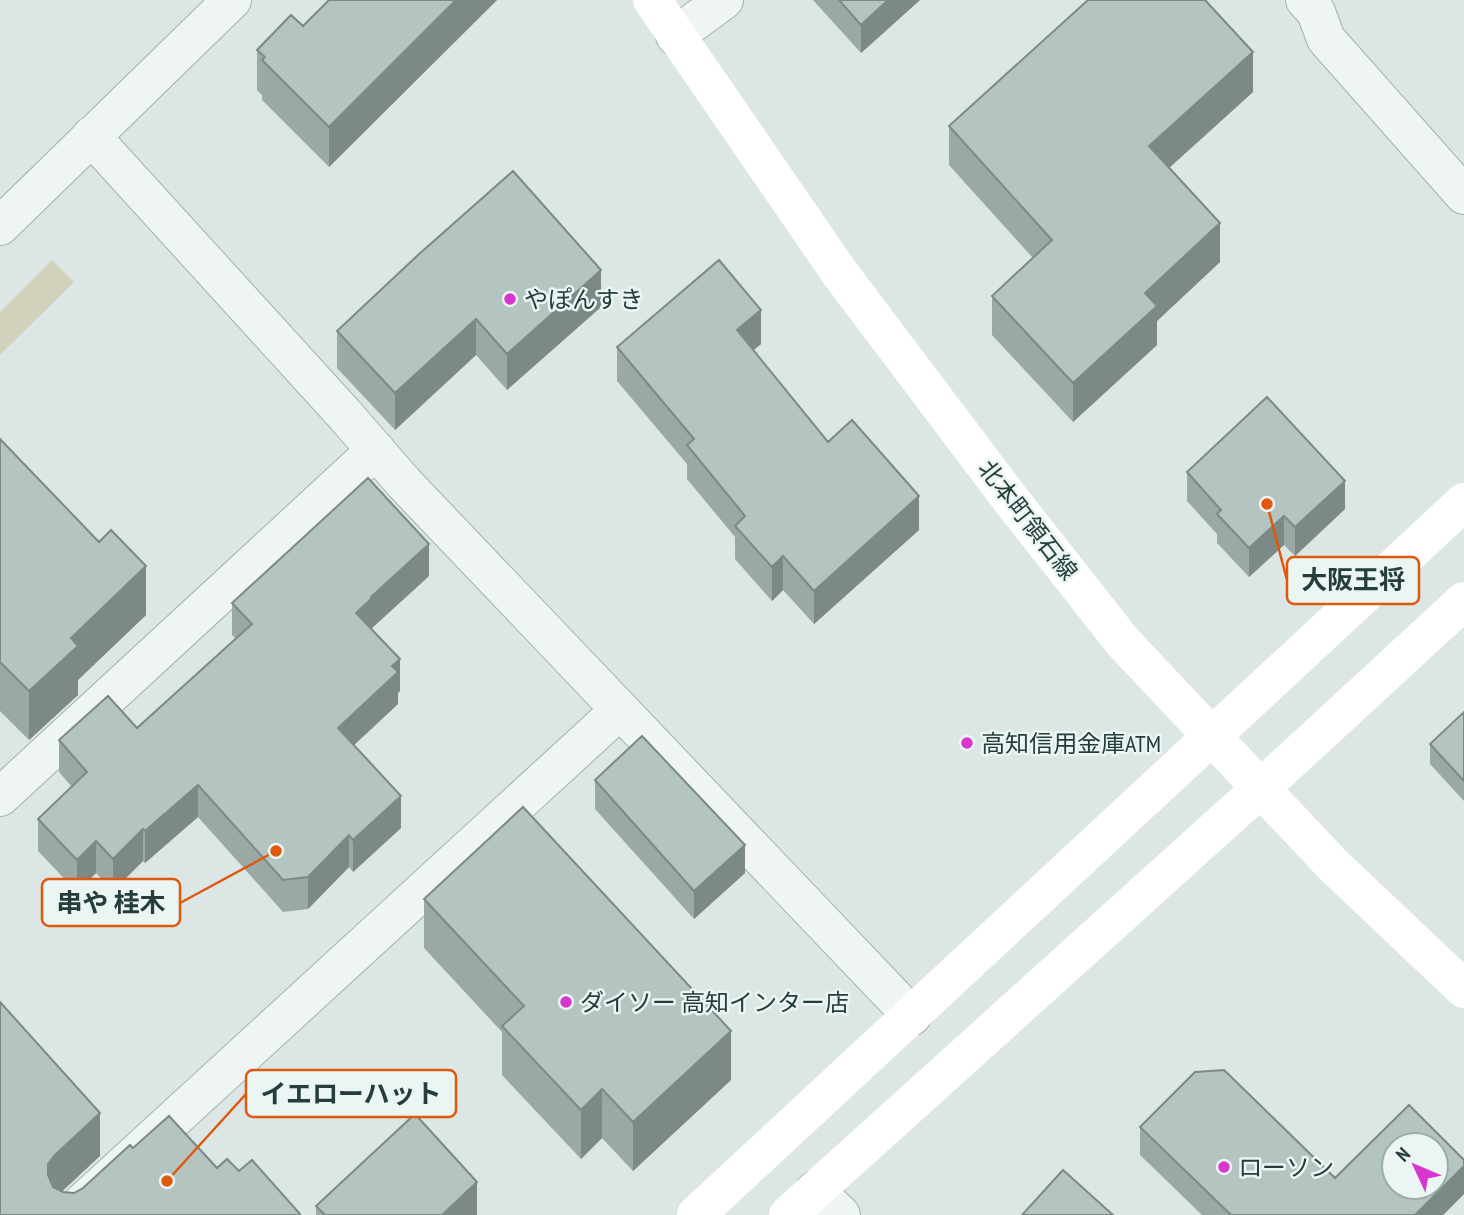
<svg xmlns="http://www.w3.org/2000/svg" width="1464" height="1215" font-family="'PT Sans Narrow','Noto Sans JP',sans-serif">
<rect width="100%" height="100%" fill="#dce7e5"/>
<path fill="#d2d1bc" d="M 52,260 L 74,282 L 0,355 L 0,312 Z"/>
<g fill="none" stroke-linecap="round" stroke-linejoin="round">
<defs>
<path id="street" d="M 1305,0 L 1316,12 L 1326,39 L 1464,195
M 675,36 L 724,0
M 91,136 L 345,415 L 404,483 L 912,1016
M 0,226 L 232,0
M 0,797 L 376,450
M 815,1190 L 841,1215
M 69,1215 L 620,710"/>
</defs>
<use href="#street" stroke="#a1b1ae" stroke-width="40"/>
<use href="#street" stroke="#eff5f4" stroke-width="38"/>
<path stroke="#fff" stroke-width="38" d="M 652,0 L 839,272 L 1011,500 L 1123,642 L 1333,865 L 1464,989
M 696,1215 L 1464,502
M 788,1215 L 1261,788 L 1464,601"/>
</g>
<path fill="#9aa9a6" d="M 329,0 L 497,0 L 329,167 L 262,100 L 262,95 L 257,90 L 257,50 L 303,26 Z
M 813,0 L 920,0 L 861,53 Z
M 1253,92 L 1169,168 L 1220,262 L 1157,321 L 1157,345 L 1073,422 L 992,335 L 992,296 L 1033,258 L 949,165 L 949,126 Z
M 601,307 L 507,390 L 476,355 L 395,430 L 337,368 L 337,331 Z
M 761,344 L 753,350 L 828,442 L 919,530 L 814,624 L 783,590 L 772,601 L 735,559 L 735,537 L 687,479 L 687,464 L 617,381 L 617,347 Z
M 0,439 L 146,615 L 78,680 L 78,695 L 29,740 L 0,711 Z
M 1187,472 L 1345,509 L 1295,556 L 1284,545 L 1249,577 L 1217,543 L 1217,534 L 1187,501 Z
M 429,576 L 372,628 L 372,630 L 400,691 L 398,693 L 398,704 L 354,745 L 401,828 L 353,872 L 349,867 L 308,909 L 283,912 L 198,817 L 145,863 L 143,861 L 113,891 L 96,873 L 77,892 L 38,851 L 38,819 L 72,787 L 59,772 L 59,740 L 137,728 L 236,639 L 232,635 L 232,603 Z
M 1464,712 L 1464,801 L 1430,764 L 1430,744 Z
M 595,780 L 745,873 L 694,919 L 595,809 Z
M 424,899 L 731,1080 L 633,1171 L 602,1138 L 581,1159 L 502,1075 L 502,1032 L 424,948 Z
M 1140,1127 L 1335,1178 L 1464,1194 L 1443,1215 L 1202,1215 L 1140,1155 Z
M 316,1206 L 477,1215 L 316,1215 Z"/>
<path fill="#7d8987" d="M 456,0 L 497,0 L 329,167 L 329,127 Z
M 888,0 L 920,0 L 861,53 L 861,25 Z
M 1253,52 L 1253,92 L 1149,186 L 1149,146 Z
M 1220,223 L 1220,262 L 1157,321 L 1157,345 L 1073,422 L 1073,383 L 1145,293 Z
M 601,270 L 601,307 L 507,390 L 507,354 Z
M 761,310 L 761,344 L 737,364 L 737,330 Z
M 476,319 L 476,355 L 395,430 L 395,393 Z
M 1345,481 L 1345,509 L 1295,556 L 1295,527 Z
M 919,496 L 919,530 L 814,624 L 814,591 Z
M 1284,516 L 1284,545 L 1249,577 L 1249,548 Z
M 429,544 L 429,576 L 372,628 L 372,630 L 356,613 L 371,597 Z
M 783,556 L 783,590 L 772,601 L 772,567 Z
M 146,566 L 146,615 L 78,680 L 78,695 L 29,740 L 29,691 L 71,638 Z
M 400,659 L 400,691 L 398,693 L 398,704 L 338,760 L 338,728 L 392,666 Z
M 198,785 L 198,817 L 145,863 L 145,831 Z
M 401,796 L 401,828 L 353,872 L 353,840 Z
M 143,829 L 143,861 L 113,891 L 113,859 Z
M 349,835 L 349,867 L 308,909 L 308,877 Z
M 96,841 L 96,873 L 77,892 L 77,860 Z
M 745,845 L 745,873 L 694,919 L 694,891 Z
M 731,1031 L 731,1080 L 633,1171 L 633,1122 Z
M 602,1089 L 602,1138 L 581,1159 L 581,1110 Z
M 100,1113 L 100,1156 L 54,1199 L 48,1175 L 48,1164 L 54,1156 Z
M 1464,1166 L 1464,1194 L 1443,1215 L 1415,1215 Z
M 477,1182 L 477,1215 L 442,1215 Z"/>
<path fill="#b3c4c1" stroke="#7d8987" stroke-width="2" fill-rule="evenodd" d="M 329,0 L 456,0 L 329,127 L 262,60 L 265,57 L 257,50 L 291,15 L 303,26 Z
M 839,0 L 888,0 L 861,25 Z
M 1088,0 L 1205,0 L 1253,52 L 1149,146 L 1220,223 L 1145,293 L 1157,306 L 1073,383 L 992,296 L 1052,240 L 949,126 Z
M 513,171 L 601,270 L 507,354 L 476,319 L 395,393 L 337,331 L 418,255 Z
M 719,260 L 761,310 L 737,330 L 828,442 L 852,420 L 919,496 L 814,591 L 783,556 L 772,567 L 735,526 L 745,516 L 687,445 L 694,439 L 617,347 Z
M 1267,397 L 1345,481 L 1295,527 L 1284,516 L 1249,548 L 1217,514 L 1221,510 L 1187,472 Z
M 0,439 L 99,542 L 111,530 L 146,566 L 71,638 L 78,646 L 29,691 L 0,662 Z
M 368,478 L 429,544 L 371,597 L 372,598 L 356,613 L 400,659 L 392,666 L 398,672 L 338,728 L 401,796 L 353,840 L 349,835 L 308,877 L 283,880 L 198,785 L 145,831 L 143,829 L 113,859 L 96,841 L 77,860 L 38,819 L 87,772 L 59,740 L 108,696 L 137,728 L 252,624 L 232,603 Z
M 1464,712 L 1464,781 L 1430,744 Z
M 642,736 L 745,845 L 694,891 L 595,780 Z
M 523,807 L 731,1031 L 633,1122 L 602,1089 L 581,1110 L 502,1026 L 524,1006 L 424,899 Z
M 0,1002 L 100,1113 L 54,1156 L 48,1164 L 48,1175 L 53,1187 L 63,1192 L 74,1193 L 83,1188 L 130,1145 L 133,1148 L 169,1116 L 217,1168 L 227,1159 L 239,1171 L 252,1160 L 300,1214 L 299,1215 L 0,1215 Z
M 1224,1070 L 1335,1178 L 1409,1105 L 1464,1160 L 1464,1166 L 1415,1215 L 1231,1215 L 1140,1127 L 1195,1072 ZM 1394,1145 L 1436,1145 L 1436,1187 L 1394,1187 Z
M 415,1114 L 477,1182 L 442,1215 L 325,1215 L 316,1206 Z
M 1063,1170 L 1113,1215 L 1022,1215 Z"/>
<g fill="#d736cf" stroke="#ebf5f3" stroke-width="2.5">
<circle cx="510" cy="299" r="7"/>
<circle cx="967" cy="743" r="7"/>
<circle cx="566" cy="1002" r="7"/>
<circle cx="1224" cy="1167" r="7"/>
</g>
<g text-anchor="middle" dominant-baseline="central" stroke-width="5" stroke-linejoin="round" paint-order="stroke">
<g font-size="24" fill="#253e3a" stroke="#ebf5f3" text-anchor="start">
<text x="524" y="299">やぽんすき</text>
<text x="981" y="743">高知信用金庫ATM</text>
<text x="580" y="1002">ダイソー 高知インター店</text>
<text x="1238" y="1167">ローソン</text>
</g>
<g font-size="24" fill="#253e3a" stroke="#ebf5f3">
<text transform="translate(1028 520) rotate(52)">北本町領石線</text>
</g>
</g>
<path fill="none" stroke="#de580e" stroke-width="2.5" d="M1267 504L1287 580M276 851L180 903M167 1181L246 1094"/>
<g fill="#de580e" stroke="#ebf5f3" stroke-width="2.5">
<circle cx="1267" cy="504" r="7"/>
<circle cx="276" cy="851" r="7"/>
<circle cx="167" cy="1181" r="7"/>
</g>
<g fill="#ebf5f3" stroke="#de580e" stroke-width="2.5">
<rect x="1287" y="557" width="132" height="47" rx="7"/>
<rect x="42" y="879" width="138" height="47" rx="7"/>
<rect x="246" y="1070" width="210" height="47" rx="7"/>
</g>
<g font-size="26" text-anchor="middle" font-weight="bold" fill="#253e3a">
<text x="1353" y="589">大阪王将</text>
<text x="111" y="912">串や 桂木</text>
<text x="351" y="1103">イエローハット</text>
</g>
<g transform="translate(1415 1166) rotate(314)"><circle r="33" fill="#ebf5f3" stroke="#9caca9" stroke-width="2"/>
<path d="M0-5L12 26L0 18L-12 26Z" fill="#d736cf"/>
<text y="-10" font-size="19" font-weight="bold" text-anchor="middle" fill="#253e3a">N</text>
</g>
</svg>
